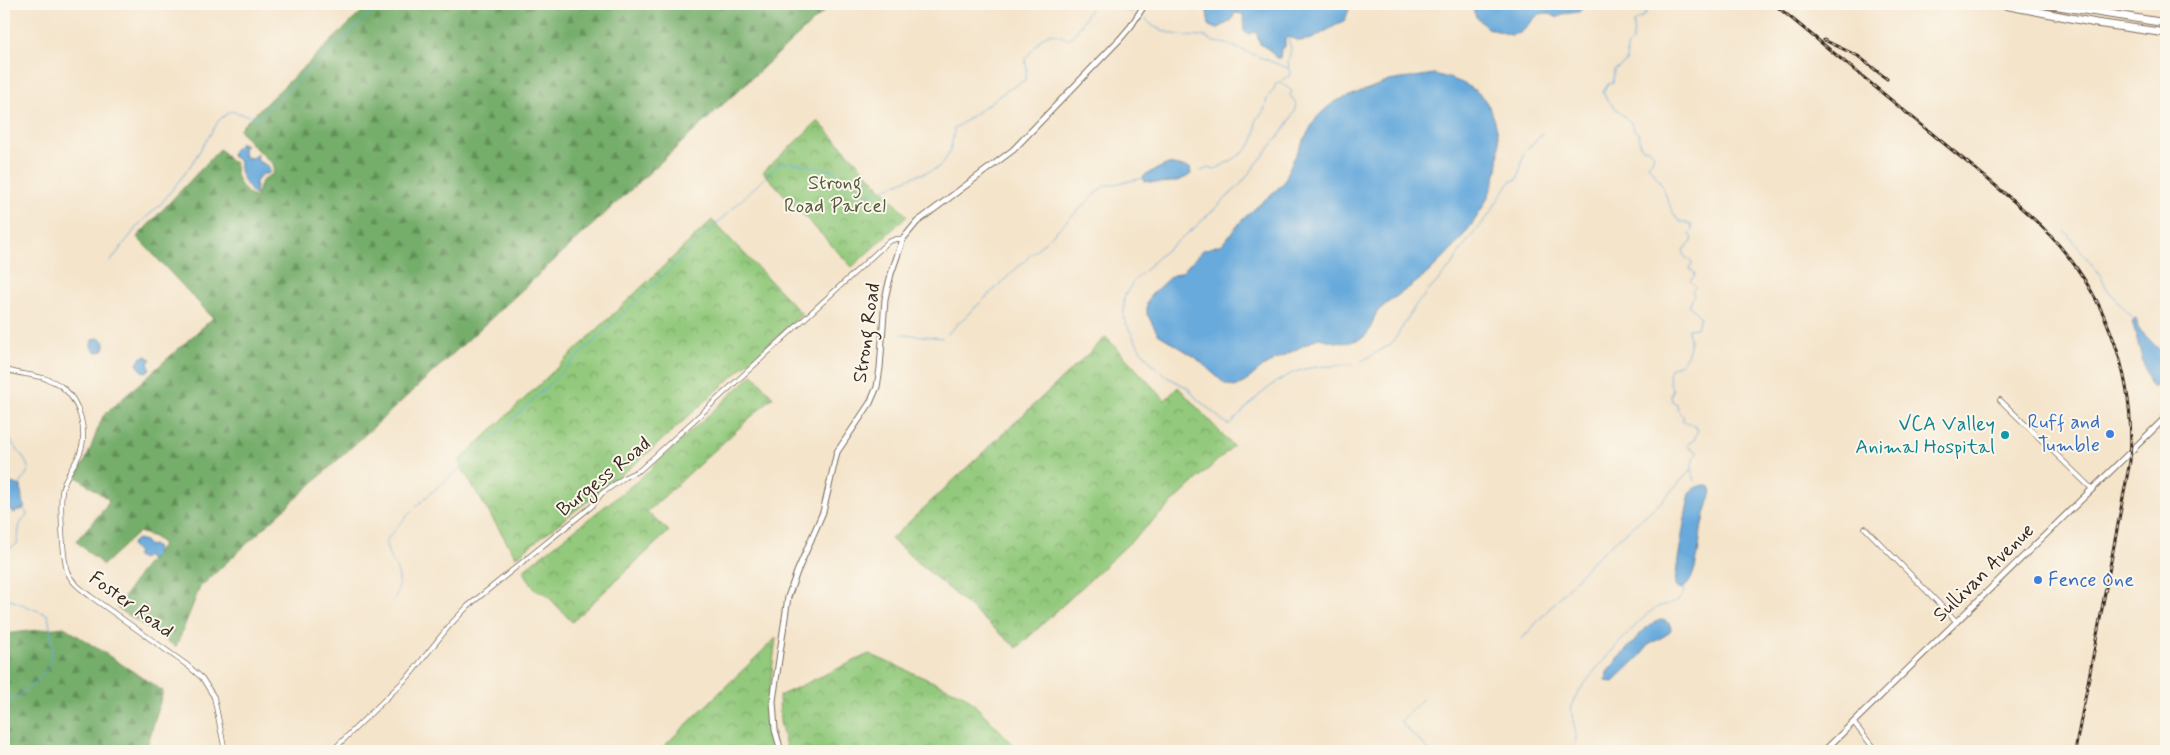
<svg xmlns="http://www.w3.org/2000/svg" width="2170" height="755" font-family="Mynerve,sans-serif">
<defs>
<pattern id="forest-firs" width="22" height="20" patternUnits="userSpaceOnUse" patternTransform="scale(1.25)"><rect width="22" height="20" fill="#75ad6b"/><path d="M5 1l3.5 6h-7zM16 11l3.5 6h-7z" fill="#618d57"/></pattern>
<pattern id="park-crowns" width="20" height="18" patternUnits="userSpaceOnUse" patternTransform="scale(1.25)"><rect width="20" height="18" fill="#92c97b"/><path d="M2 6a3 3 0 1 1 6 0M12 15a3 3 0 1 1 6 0" fill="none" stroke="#78a364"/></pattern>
</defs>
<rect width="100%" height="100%" fill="#fbf7ec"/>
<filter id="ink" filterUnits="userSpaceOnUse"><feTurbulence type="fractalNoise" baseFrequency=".02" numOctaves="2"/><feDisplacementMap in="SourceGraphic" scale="10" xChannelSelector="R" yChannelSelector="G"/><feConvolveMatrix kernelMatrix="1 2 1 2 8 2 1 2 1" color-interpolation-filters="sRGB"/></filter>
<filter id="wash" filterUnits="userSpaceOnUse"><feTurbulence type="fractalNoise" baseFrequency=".0096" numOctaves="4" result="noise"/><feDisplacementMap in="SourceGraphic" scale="20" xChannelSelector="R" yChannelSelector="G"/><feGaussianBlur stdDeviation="1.12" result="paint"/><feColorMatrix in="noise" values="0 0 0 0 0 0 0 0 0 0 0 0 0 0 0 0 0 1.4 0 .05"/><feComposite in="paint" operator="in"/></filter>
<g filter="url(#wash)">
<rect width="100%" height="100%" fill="#f4e4ca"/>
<path fill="url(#forest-firs)" stroke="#586c44" d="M 370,4 L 832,4 L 200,587 L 176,647 L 117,608 L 139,574 L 163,544 L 154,537 L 139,532 L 103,565 L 76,541 L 105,508 L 109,500 L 77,477 C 78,468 84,465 87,457 C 93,443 97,430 103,416 L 213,318 L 137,237 L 220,149 L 230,161 L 236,163 C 232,175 244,194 256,198 C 259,184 260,180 273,174 L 274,165 L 251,144 L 239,129 Z
M 64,627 L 163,691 L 146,751 L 4,751 L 4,634 Z"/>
<path fill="url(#park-crowns)" stroke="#667a4c" d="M 818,121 L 907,216 L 852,267 L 763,172 Z
M 712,220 L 802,314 L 641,459 L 516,557 L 458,462 Z
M 1106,337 L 1165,400 L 1178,387 L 1233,446 L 1017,648 L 891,539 Z
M 753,374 L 773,397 L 647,512 L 669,531 L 572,622 L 546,594 L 535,590 L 523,570 L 636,482 Z
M 776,638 L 767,712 L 776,751 L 659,751 Z
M 869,654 L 966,696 L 1020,751 L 787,751 L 780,722 L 779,696 Z"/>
<path fill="#69aadc" stroke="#526a7d" d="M 1206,4 L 1351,4 L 1345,20 L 1312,39 L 1300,41 L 1288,37 L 1285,39 L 1285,47 L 1281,49 L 1280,58 L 1276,58 L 1271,51 L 1260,44 L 1256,32 L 1248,34 L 1244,31 L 1243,14 L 1235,13 L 1231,21 L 1217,29 L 1209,26 Z
M 1471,4 L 1586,4 L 1579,12 L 1562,14 L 1558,18 L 1548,13 L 1539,14 L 1520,33 L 1511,35 L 1487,28 L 1476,17 Z
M 1434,74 C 1469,83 1489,91 1497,130 C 1508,185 1470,233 1433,268 C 1417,284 1396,295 1379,310 C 1371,318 1373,333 1362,338 C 1341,347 1336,341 1318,338 L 1264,366 L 1245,382 L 1235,387 L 1225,384 L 1195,357 L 1158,334 L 1147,314 L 1147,303 L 1150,296 L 1171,276 L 1182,272 L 1203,250 L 1222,244 L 1244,218 L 1284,183 L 1291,164 L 1313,123 L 1318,116 L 1329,106 L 1336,101 L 1389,81 Z
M 242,143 L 246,145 L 243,148 L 245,157 L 252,158 L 257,154 L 258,161 L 268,166 L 270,171 L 268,174 L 262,174 L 256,182 L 255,196 C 246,184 238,176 240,161 L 232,156 L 233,150 Z
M 1168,164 L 1190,168 L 1191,174 C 1179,184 1159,184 1144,181 L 1143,177 L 1146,174 Z
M 2136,318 L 2138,328 L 2166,356 L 2165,375 L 2153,388 L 2149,384 L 2132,321 Z
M91 345a7 7 0 1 1 14 0a7 7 0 1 1-14 0Z
M 147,356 L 151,359 L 148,363 L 150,369 L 146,372 L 142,371 L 137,364 L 141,357 Z
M 4,481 L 21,486 L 22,500 L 25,506 L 23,509 L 13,513 L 10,509 L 4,506 Z
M 1709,485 L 1712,491 C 1709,502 1705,513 1702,525 C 1699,539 1698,584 1681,589 L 1675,586 C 1674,581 1688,495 1691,491 C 1696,486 1702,485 1709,485 Z
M 137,539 L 145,541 L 149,546 L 153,545 L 156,547 L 157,552 L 153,559 L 149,560 L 147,556 L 142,559 L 136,556 L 138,552 L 131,546 L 133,542 Z
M 1660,620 C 1666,620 1671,623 1671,630 L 1669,633 L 1647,646 L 1642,654 L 1613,682 L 1606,681 L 1607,672 L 1639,635 L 1649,625 Z"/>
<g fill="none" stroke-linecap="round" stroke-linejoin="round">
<path stroke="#69aadc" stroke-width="1" d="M 1103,4 L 1132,12
M 1647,4 L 1645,15 L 1634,22 L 1633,41 L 1627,47 L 1626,62 L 1614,70 L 1613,83 L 1608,84 L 1603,92 L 1607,100 L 1632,124 L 1634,130 L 1639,134 L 1640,145 L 1642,148 L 1648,149 L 1654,154 L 1652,161 L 1648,165 L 1661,183 L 1673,213 L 1679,221 L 1691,224 L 1692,230 L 1688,234 L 1693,238 L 1691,243 L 1683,250 L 1685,257 L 1692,263 L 1690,269 L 1695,273 L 1694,277 L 1690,281 L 1696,287 L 1692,291 L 1694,295 L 1689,305 L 1700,317 L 1697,328 L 1688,329 L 1688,332 C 1693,343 1689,357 1679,365 C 1677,366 1674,366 1672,367 C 1667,371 1670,387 1673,390 L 1671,395 L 1672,401 L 1677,404 L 1678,411 L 1684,417 L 1682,421 L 1689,423 L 1698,429 L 1694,440 L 1688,444 L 1688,447 L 1698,453 L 1693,458 L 1692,469 L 1695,481
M 1146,19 C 1152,32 1191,39 1205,36 L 1214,42 L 1227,44 L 1290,69
M 1280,82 L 1292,91 L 1290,95 L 1296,103 L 1295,111 L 1286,127 L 1240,185 L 1193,229 L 1158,257 L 1133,282 L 1124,297 L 1124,320 L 1140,349 L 1154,366 L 1167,377 L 1188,388 L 1197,399 L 1227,424 L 1230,424 C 1248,406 1273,379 1298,371 C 1315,365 1335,367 1353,364
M 1201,171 L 1209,168 L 1214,170 C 1239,155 1258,151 1256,119 C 1264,114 1265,108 1267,99 C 1269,93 1275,92 1275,85 L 1290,75 L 1288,62 L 1291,49 L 1288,37
M 2065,231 L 2101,276 L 2107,289 L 2134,319
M 110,262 L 139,224 L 160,205 L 189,168 L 219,120 L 231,111 L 257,118 L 381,4
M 902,334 L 942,338
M 947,334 L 1104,186 L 1144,178
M 1362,361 L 1391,344 L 1395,339 L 1415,306 L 1453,264 L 1461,249 L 1489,215 L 1505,189 L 1511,181 L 1518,179 L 1524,153 L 1542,134
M 7,433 C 14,450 22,451 29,469 L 20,485
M 4,557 L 7,550 L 17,544 L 20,524 L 27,514 L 24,509
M 4,597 L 48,615 L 53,646 L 49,666 L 34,684 L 14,700 L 4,701
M 394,600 C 409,569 387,566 386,541 C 409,510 439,485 469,461 L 779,164 L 788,162 L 836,171 C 852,209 885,188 912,177 C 920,174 935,171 941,165 C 950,156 953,141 954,129 L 1006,91 L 1025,80 L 1027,69 L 1025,59 L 1043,37 L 1052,33 L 1068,39 C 1082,29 1082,19 1093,5 L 1101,4
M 1521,640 L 1592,561 L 1662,501 L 1692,469
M 1422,699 L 1400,722 L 1430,751
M 1575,751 C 1575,746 1576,741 1576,736 C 1575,725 1569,712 1573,702 C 1578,686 1639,619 1654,609 C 1668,601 1682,607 1685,586"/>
</g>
</g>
<g filter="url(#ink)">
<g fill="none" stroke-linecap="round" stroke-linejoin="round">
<defs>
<path id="street" d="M 4,369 C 22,376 46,374 62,387 C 80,401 88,432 80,453 C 75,465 66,475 63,487 C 59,500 63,557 67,571 C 71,582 81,589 90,596 L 187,665 L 202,678 L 214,697 L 225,751
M 2000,400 L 2092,489
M 1865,528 L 1957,622
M 1854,723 L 1876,751
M 332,751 L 409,676 L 450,625 L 468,606 L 572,522 L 592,506 L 601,494 L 625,477 L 640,470 L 888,242 L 896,239 L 903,239"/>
<path id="secondary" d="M 781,751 L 775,730 L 773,701 L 788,597 L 797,572 L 823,512 L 837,452 L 870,403 L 877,387 L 880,368 L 885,299 L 891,274 L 903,239 L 917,222 L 1013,150 L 1120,39 L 1131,26 L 1145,4
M 1824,751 L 2166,417"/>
<path id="highway" d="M 1999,4 L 2096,23 L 2166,33
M 2046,4 L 2166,23"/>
</defs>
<use href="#street" stroke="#7c6b5a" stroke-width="5.5"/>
<use href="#secondary" stroke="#7c6b5a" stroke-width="7"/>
<use href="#highway" stroke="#7c6b5a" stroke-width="9"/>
<use href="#street" stroke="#fff" stroke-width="4"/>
<use href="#secondary" stroke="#fff" stroke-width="5"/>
<use href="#highway" stroke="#fff" stroke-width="7"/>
<defs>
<path id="rail" d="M 1774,4 C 1830,50 1885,95 1941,141 C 1976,170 2013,198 2045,230 C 2105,291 2136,375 2130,461 L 2075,751
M 1824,40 L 1858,56 L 1887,79"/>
</defs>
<use href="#rail" stroke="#3b2a1e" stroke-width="3"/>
<use href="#rail" stroke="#fbf7ec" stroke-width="1" stroke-dasharray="4" stroke-linecap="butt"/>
</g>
</g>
<g fill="#3f7fe0" stroke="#fbf7ec" stroke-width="2">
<circle cx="2110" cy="434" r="5"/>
<circle cx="2038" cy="580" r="5"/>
</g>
<circle fill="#0f9aa8" stroke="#fbf7ec" stroke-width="2" cx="2005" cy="435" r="5"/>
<g text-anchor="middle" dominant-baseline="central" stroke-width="4" stroke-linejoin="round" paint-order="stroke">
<g font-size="20" fill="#555a3a" stroke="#fbf7ec">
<text x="835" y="183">Strong<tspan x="835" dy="23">Road Parcel</tspan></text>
</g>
<g font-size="20" fill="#3b2a1e" stroke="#fbf7ec">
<text transform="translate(867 333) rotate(-82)">Strong Road</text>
<text transform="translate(604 477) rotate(-39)">Burgess Road</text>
<text transform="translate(1984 573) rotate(-44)">Sullivan Avenue</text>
<text transform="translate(131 605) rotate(36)">Foster Road</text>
</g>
<g font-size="20" fill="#366cbe" stroke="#fbf7ec" text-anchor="end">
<text x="2100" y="422">Ruff and<tspan x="2100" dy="23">Tumble</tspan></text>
<text x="2048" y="580" text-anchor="start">Fence One</text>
</g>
<g font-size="20" fill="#0d838f" stroke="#fbf7ec" text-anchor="end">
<text x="1995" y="424">VCA Valley<tspan x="1995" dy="23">Animal Hospital</tspan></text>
</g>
</g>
<rect width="2170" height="755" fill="none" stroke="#fbf7ec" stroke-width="20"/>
</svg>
